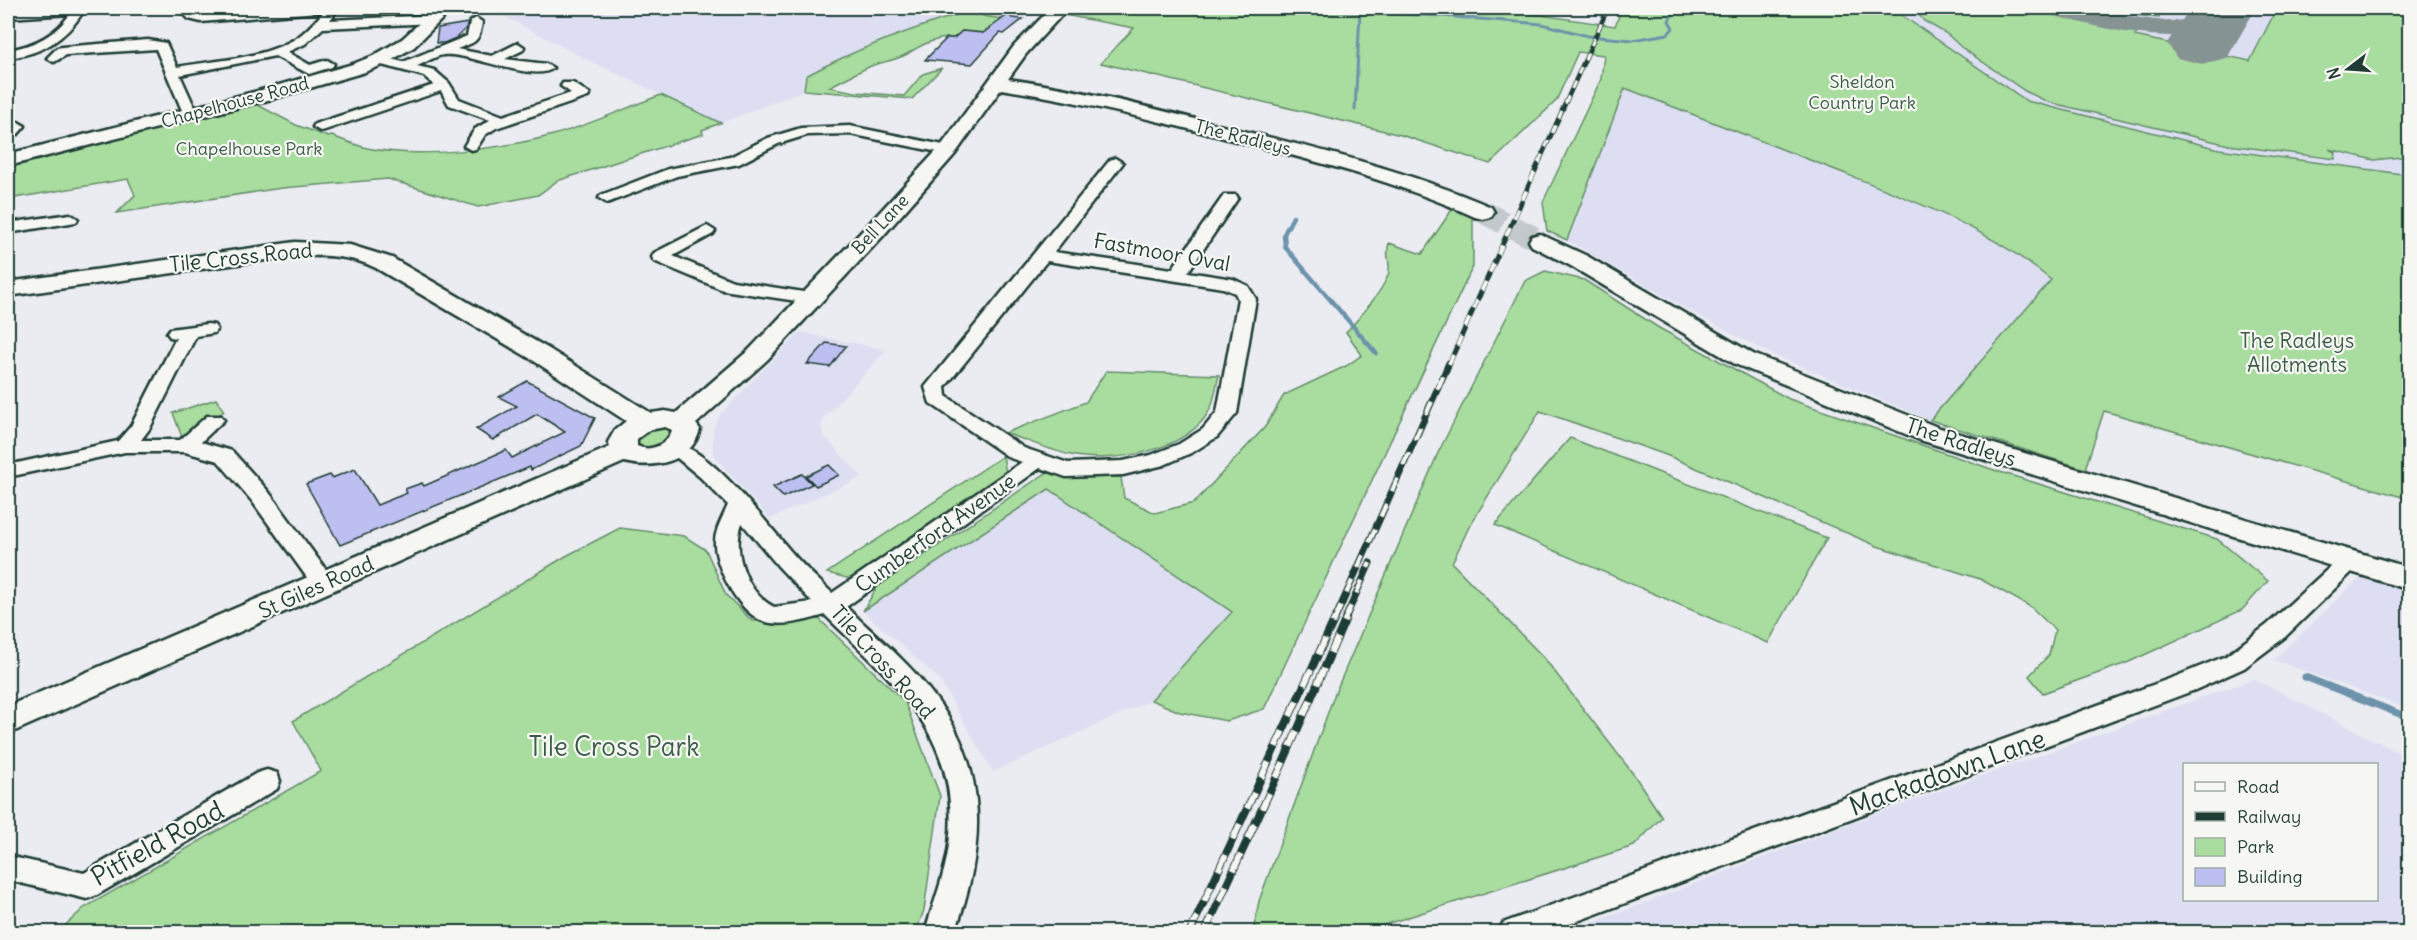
<svg xmlns="http://www.w3.org/2000/svg" width="2417" height="940" font-family="Delius,sans-serif">
<rect width="100%" height="100%" fill="#ebebf2"/>
<filter id="ink" filterUnits="userSpaceOnUse"><feTurbulence type="fractalNoise" baseFrequency=".0167" numOctaves="2"/><feDisplacementMap in="SourceGraphic" scale="12" xChannelSelector="R" yChannelSelector="G"/><feConvolveMatrix kernelMatrix="1 2 1 2 8 2 1 2 1" color-interpolation-filters="sRGB"/></filter>
<g filter="url(#ink)">
<path fill="#dddef2" fill-rule="evenodd" d="M 488,8 L 914,8 L 948,17 L 872,44 L 836,60 L 806,76 L 804,90 L 721,123 L 588,60 Z
M 1891,8 L 2409,8 L 2409,175 L 2219,149 L 2027,101 Z
M 1625,88 L 1920,203 L 1971,226 L 2024,257 L 2052,280 L 1930,420 L 1769,353 L 1690,311 L 1567,240 Z
M 800,332 L 886,350 L 824,418 L 821,426 L 823,435 L 862,477 L 770,519 L 713,455 L 713,429 L 721,414 Z
M 1049,489 L 1232,612 L 1151,700 L 993,772 L 939,679 L 863,611 Z
M 2361,577 L 2409,593 L 2409,709 L 2274,660 Z
M 2254,679 L 2409,758 L 2409,932 L 1569,932 L 1865,818 ZM 2376,764 L 2376,900 L 2184,900 L 2184,764 Z"/>
<path fill="#a9dd9f" stroke="#648d6a" stroke-width="1.5" d="M 1071,8 L 1494,8 L 1615,26 L 1622,8 L 1891,8 L 2027,101 L 2219,149 L 2409,175 L 2409,499 L 2104,411 L 2085,469 L 1930,420 L 2051,280 C 1987,227 1910,199 1833,169 C 1764,142 1695,115 1625,88 L 1567,240 L 1547,231 L 1543,202 L 1601,79 L 1604,55 L 1578,52 L 1556,101 L 1490,164 L 1401,135 L 1101,63 L 1134,28 L 1064,15 Z
M 1913,8 L 2026,8 L 2139,31 L 2135,36 L 2250,61 L 2277,8 L 2409,8 L 2409,156 L 2374,160 L 2329,149 L 2336,153 L 2335,159 L 2229,145 L 2048,102 L 2025,91 L 1961,47 L 1947,34 L 1924,21 Z
M 2087,8 L 2165,8 L 2158,18 Z
M 968,11 L 983,13 L 983,16 L 1003,19 L 986,33 L 962,31 L 954,38 C 936,37 921,45 907,54 C 897,60 882,62 871,66 C 857,72 843,80 829,87 L 855,92 L 904,96 L 923,74 L 942,68 L 912,99 L 804,90 L 806,76 C 857,48 912,29 968,11 Z
M 661,95 L 721,123 L 702,130 L 703,134 L 557,181 L 538,195 L 478,207 L 388,179 L 282,188 L 117,213 L 135,195 L 128,179 L 8,199 L 8,163 L 252,102 L 296,125 L 328,137 L 332,136 C 343,140 355,145 367,148 C 419,159 502,149 553,135 C 590,125 625,108 661,95 Z
M 1453,208 L 1473,218 L 1473,266 L 1264,709 L 1227,721 L 1180,712 L 1151,700 L 1232,612 L 1049,489 L 863,611 L 877,587 L 1046,473 L 1121,477 L 1124,498 L 1155,513 L 1194,503 L 1265,427 L 1284,395 L 1346,366 L 1362,355 L 1346,332 C 1357,321 1387,286 1389,271 C 1390,260 1385,254 1389,243 L 1422,254 Z
M 1545,271 L 1584,280 L 1659,328 L 1789,399 L 1997,471 L 2217,539 L 2268,581 L 2242,610 L 2129,662 L 2043,693 L 2029,676 L 2049,655 L 2055,630 L 2031,607 L 1980,579 L 1877,546 L 1666,455 L 1540,411 L 1469,527 L 1452,563 L 1545,659 L 1634,775 L 1662,817 L 1634,846 L 1361,932 L 1253,932 L 1259,901 L 1334,696 L 1438,453 L 1525,281 Z
M 1106,371 L 1219,375 C 1216,386 1215,397 1211,407 C 1192,451 1112,464 1071,455 C 1049,450 1026,440 1005,433 L 1086,402 Z
M 216,399 L 224,411 L 198,431 L 182,437 L 173,413 Z
M 659,424 L 675,431 L 672,439 L 654,448 L 636,446 L 635,444 L 638,432 Z
M 1570,438 L 1827,538 L 1768,643 L 1495,525 Z
M 1003,456 L 1006,473 L 859,581 L 827,573 Z
M 620,528 L 684,536 L 706,550 L 726,595 L 752,621 L 819,619 L 905,702 L 940,796 L 924,910 L 916,932 L 58,932 L 84,908 L 321,771 L 293,721 L 566,556 Z"/>
<g fill="none" stroke-linecap="round" stroke-linejoin="round">
<path stroke="#6c93ab" stroke-width="3" d="M 1285,8 L 1311,12 L 1340,11 L 1442,16 L 1542,24 L 1588,36 L 1633,40 L 1668,34 L 1673,28 L 1669,21 L 1673,12 L 1683,8
M 2401,82 L 2410,83
M 1355,110 L 1360,13"/>
<path stroke="#6c93ab" stroke-width="4.5" d="M 1293,217 L 1284,234 L 1285,247 L 1376,353"/>
<path stroke="#6c93ab" stroke-width="7" d="M 2305,677 L 2410,718"/>
<path fill="#859493" fill-rule="evenodd" d="M 2042,8 C 2084,3 2125,18 2167,21 C 2186,22 2205,14 2223,18 L 2227,24 L 2223,30 C 2160,45 2107,29 2046,14 Z"/>
<path fill="#859493" fill-rule="evenodd" d="M 2190,8 L 2256,8 L 2227,58 L 2202,64 L 2177,58 L 2167,43 Z"/>
</g>
<path fill="#bdbff1" stroke="#1f3d34" stroke-width="1.5" d="M 1009,14 L 1012,18 L 1023,19 L 1004,34 L 1000,33 L 972,64 L 925,60 L 947,38 L 954,38 L 962,31 L 983,33 Z
M 468,23 L 466,28 L 456,38 L 444,43 L 436,43 L 438,28 Z
M 826,343 L 846,346 L 830,367 L 807,364 Z
M 527,381 L 595,418 L 581,446 L 531,470 L 530,467 L 340,545 L 306,484 L 330,475 L 332,478 L 355,469 L 377,505 L 407,493 L 405,489 L 422,483 L 424,486 L 506,450 L 512,458 L 565,432 L 537,414 L 493,440 L 476,429 L 517,406 L 499,397 Z
M 829,465 L 839,475 L 816,486 L 806,476 Z
M 802,474 L 812,484 L 783,497 L 773,487 Z"/>
<g fill="none" stroke-linecap="round" stroke-linejoin="round">
<path stroke="#c2c8cc" stroke-width="23" stroke-dasharray="23 11" stroke-linecap="butt" d="M 1483,212 L 1540,241"/>
<defs>
<path id="street" d="M 41,8 L 74,8 L 83,12 C 65,40 41,54 8,58 L 8,50 C 33,46 55,36 70,14 L 8,18 L 8,10 Z
M 187,8 L 199,8 L 196,12 L 201,14 L 281,8 L 324,8 L 318,12 L 201,22 L 189,19 L 183,13 Z
M 327,8 L 339,8 L 330,20 L 435,15 L 441,19 L 435,23 L 323,28 L 305,44 L 287,52 L 310,65 L 327,60 L 334,64 L 332,67 L 309,74 L 275,56 L 180,75 L 198,115 L 191,119 L 184,115 L 156,49 L 66,55 L 54,62 L 47,58 L 57,48 L 62,47 L 148,40 L 166,43 L 177,67 C 216,60 264,59 298,37 C 309,29 318,18 327,8 Z
M 476,18 L 482,22 C 479,43 475,42 457,49 L 492,56 L 518,43 L 524,47 L 523,50 L 505,59 L 546,64 L 553,68 C 536,84 466,51 443,55 C 435,56 425,63 417,66 L 434,70 L 449,83 L 459,99 L 503,116 L 571,93 L 561,86 L 563,83 L 573,83 L 590,94 L 588,97 L 496,128 L 485,135 L 476,149 L 471,150 L 464,146 L 475,129 L 490,120 L 449,105 L 441,91 L 325,130 L 320,131 L 313,127 L 315,124 L 434,85 L 424,76 L 374,63 L 372,60 L 379,56 L 403,62 L 467,36 L 470,22 Z
M 18,122 L 25,126 L 18,134 L 8,134 L 8,123 Z
M 850,126 L 948,146 L 955,150 L 948,154 L 850,134 L 807,135 L 778,144 L 739,164 L 677,176 L 607,203 L 599,198 L 601,195 L 668,169 L 730,157 L 768,138 L 801,128 Z
M 1115,158 L 1123,163 L 1054,252 L 1172,269 L 1224,195 L 1236,195 L 1238,198 L 1188,272 L 1233,279 L 1248,286 L 1256,299 L 1237,413 L 1217,437 L 1193,452 L 1164,465 L 1123,475 L 1066,477 L 1040,468 L 846,607 C 874,634 906,660 930,691 C 990,766 986,846 955,932 L 925,932 C 933,903 945,876 949,845 C 962,736 895,684 825,615 C 807,620 785,627 766,622 C 741,616 716,570 715,545 C 714,531 723,517 728,505 L 700,477 L 665,448 L 668,444 C 701,435 771,529 793,554 C 805,568 819,580 832,593 L 1022,462 L 1010,458 L 930,403 L 925,387 L 1110,160 ZM 1047,261 L 1223,288 L 1235,293 L 1238,299 L 1217,412 L 1203,429 L 1179,444 L 1151,455 L 1123,461 L 1068,463 L 1024,448 L 946,396 L 945,387 ZM 742,523 L 778,566 L 812,602 L 774,607 C 746,593 732,551 742,523 Z
M 70,214 L 78,219 L 76,222 L 8,233 L 8,223 Z
M 707,226 L 715,231 L 713,234 L 673,256 L 733,281 L 810,293 L 816,294 L 819,298 L 816,302 L 810,303 L 723,290 L 654,261 L 652,257 L 654,253 Z
M 208,324 L 214,325 L 217,329 L 214,333 L 196,336 L 150,428 L 141,440 L 180,440 L 207,416 L 221,416 L 224,420 L 201,442 L 232,451 L 268,491 L 332,578 L 336,584 L 332,590 L 324,592 L 316,590 L 252,501 L 218,461 L 185,452 L 125,452 L 8,477 L 8,465 L 118,441 L 131,426 L 176,338 L 170,337 L 167,333 L 170,329 Z
M 2350,553 L 2358,556 L 2361,561 L 2358,566 L 2285,637 L 2244,668 L 2195,690 L 1548,932 L 1499,932 L 1503,923 L 2177,676 L 2226,656 L 2267,625 L 2342,556 Z
M 267,770 L 277,773 L 280,781 L 277,789 L 97,895 L 87,899 L 8,880 L 8,856 L 84,873 L 257,773 Z"/>
<path id="secondary" d="M 436,8 L 453,8 L 414,47 L 385,64 L 365,72 L 272,99 L 8,166 L 8,154 L 258,91 L 353,64 L 373,56 L 402,39 Z
M 1051,8 L 1068,8 L 1026,54 L 1008,79 C 1085,90 1160,110 1235,129 C 1322,150 1408,171 1491,207 L 1494,212 L 1491,217 L 1483,219 L 1475,217 C 1396,181 1312,160 1228,139 C 1153,120 1078,101 1001,89 L 955,154 L 882,237 L 767,360 L 696,424 L 700,429 C 692,463 653,469 624,462 L 8,734 L 8,706 L 610,447 L 608,442 L 615,430 L 626,421 L 531,359 L 376,268 C 350,255 323,255 295,256 L 8,296 L 8,282 L 295,242 L 350,245 L 392,258 L 549,349 L 651,413 L 665,411 L 676,413 L 749,350 L 866,227 L 941,146 L 1014,46 ZM 665,427 L 672,430 C 668,444 651,453 637,446 L 637,439 L 649,430 Z
M 1540,234 L 1587,256 L 1753,354 L 1940,428 L 2410,568 L 2410,590 L 1920,440 L 1735,364 L 1571,266 L 1532,246 L 1529,241 L 1532,236 Z"/>
</defs>
<use href="#street" stroke="#1f3d34" stroke-width="5"/>
<use href="#secondary" stroke="#1f3d34" stroke-width="5"/>
<use href="#street" fill="#f6f6f2" fill-rule="evenodd"/>
<use href="#secondary" fill="#f6f6f2" fill-rule="evenodd"/>
<defs>
<path id="rail-far3" d="M 1539,162 L 1608,8"/>
<path id="rail-far2" d="M 1449,364 L 1540,160"/>
<path id="rail-far1" d="M 1335,619 L 1449,363
M 1345,619 L 1370,563"/>
<path id="rail" d="M 1190,932 L 1335,618
M 1205,932 L 1283,763 L 1346,618"/>
</defs>
<use href="#rail-far3" stroke="#1f3d34" stroke-width="4.5"/>
<use href="#rail-far2" stroke="#1f3d34" stroke-width="5"/>
<use href="#rail-far1" stroke="#1f3d34" stroke-width="7"/>
<use href="#rail" stroke="#1f3d34" stroke-width="8"/>
<use href="#rail-far3" stroke="#f6f6f2" stroke-width="3" stroke-dasharray="8" stroke-linecap="butt"/>
<use href="#rail-far2" stroke="#f6f6f2" stroke-width="4" stroke-dasharray="10" stroke-linecap="butt"/>
<use href="#rail-far1" stroke="#f6f6f2" stroke-width="4.5" stroke-dasharray="14" stroke-linecap="butt"/>
<use href="#rail" stroke="#f6f6f2" stroke-width="6" stroke-dasharray="17" stroke-linecap="butt"/>
</g>
</g>
<g text-anchor="middle" dominant-baseline="central" stroke-width="4.5" stroke-linejoin="round" paint-order="stroke">
<g font-size="18" fill="#3b5d49" stroke="#f6f6f2">
<text x="1862" y="81">Sheldon<tspan x="1862" dy="21">Country Park</tspan></text>
<text x="249" y="148">Chapelhouse Park</text>
</g>
<g font-size="18" fill="#1f3d34" stroke="#f6f6f2">
<text transform="translate(235 102) rotate(-15)">Chapelhouse Road</text>
<text transform="translate(1243 137) rotate(14)">The Radleys</text>
<text transform="translate(880 224) rotate(-47)">Bell Lane</text>
</g>
<g font-size="21" fill="#1f3d34" stroke="#f6f6f2">
<text transform="translate(1162 252) rotate(10)">Fastmoor Oval</text>
<text transform="translate(241 257) rotate(-6)">Tile Cross Road</text>
<text transform="translate(1961 442) rotate(18)">The Radleys</text>
<text transform="translate(935 533) rotate(-35)">Cumberford Avenue</text>
<text transform="translate(316 587) rotate(-24)">St Giles Road</text>
<text transform="translate(883 662) rotate(48)">Tile Cross Road</text>
</g>
<g font-size="21" fill="#3b5d49" stroke="#f6f6f2">
<text x="2297" y="340">The Radleys<tspan x="2297" dy="24">Allotments</tspan></text>
</g>
<g font-size="26" fill="#3b5d49" stroke="#f6f6f2">
<text x="614" y="746">Tile Cross Park</text>
</g>
<g font-size="26" fill="#1f3d34" stroke="#f6f6f2">
<text transform="translate(1947 772) rotate(-20)">Mackadown Lane</text>
<text transform="translate(157 843) rotate(-29)">Pitfield Road</text>
</g>
</g>
<rect width="2417" height="940" fill="none" stroke="#f6f6f2" stroke-width="30"/>
<rect x="15" y="15" width="2387" height="910" fill="none" stroke="#1f3d34" stroke-width="2" filter="url(#ink)"/>
<rect x="2183" y="763" width="195" height="138" fill="#f6f6f2" stroke="#a0aca6" stroke-width="1.5"/>
<rect x="2195" y="782" width="30" height="9" fill="#f6f6f2" stroke="#a0aca6" stroke-width="1.5"/>
<text x="2237" y="793" font-size="18" fill="#1f3d34">Road</text>
<rect x="2195" y="812" width="30" height="9" fill="#1f3d34" stroke="#a0aca6" stroke-width="1.5"/>
<text x="2237" y="823" font-size="18" fill="#1f3d34">Railway</text>
<rect x="2195" y="838" width="30" height="18" fill="#a9dd9f" stroke="#a0aca6" stroke-width="1.5"/>
<text x="2237" y="853" font-size="18" fill="#1f3d34">Park</text>
<rect x="2195" y="868" width="30" height="18" fill="#bdbff1" stroke="#a0aca6" stroke-width="1.5"/>
<text x="2237" y="883" font-size="18" fill="#1f3d34">Building</text>
<g transform="translate(2348 69) rotate(253)" stroke="#f6f6f2" stroke-width="4.5" paint-order="stroke">
<path d="M0-4.5L10 22L0 15L-10 22Z" fill="#1f3d34"/>
<text y="-9" font-size="16" font-weight="bold" text-anchor="middle" fill="#1f3d34">N</text>
</g>
</svg>
